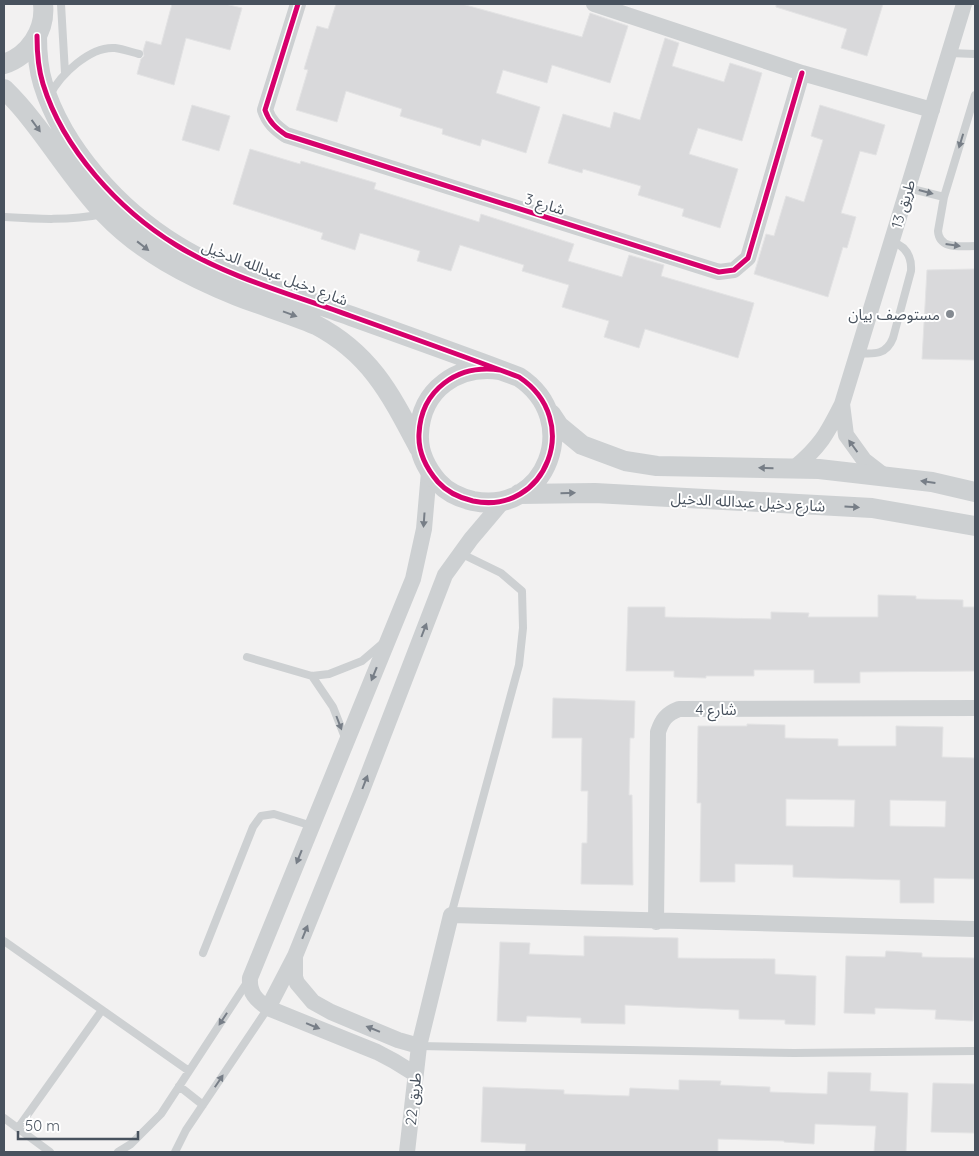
<svg xmlns="http://www.w3.org/2000/svg" width="979" height="1156" font-family="Quicksand,'Noto Sans Arabic',sans-serif">
<rect width="100%" height="100%" fill="#f2f1f1"/>
<path fill="#d9d9db" stroke="#e3e3e4" fill-rule="evenodd" d="M 172,4 L 225,4 L 242,8 L 230,50 L 186,38 L 174,85 L 137,74 L 141,59 L 144,56 L 143,51 L 146,41 L 161,45 Z
M 336,4 L 462,4 L 582,37 L 590,13 L 628,26 L 610,83 L 552,65 L 547,83 L 503,70 L 496,93 L 540,107 L 526,153 L 482,139 L 480,146 L 442,134 L 443,129 L 400,116 L 402,109 L 346,91 L 337,122 L 296,110 L 308,70 L 304,69 L 317,26 L 328,29 Z
M 776,4 L 883,4 L 867,56 L 841,48 L 847,29 L 776,7 Z
M 665,38 L 679,43 L 672,66 L 724,82 L 730,63 L 762,73 L 742,141 L 698,128 L 689,154 L 738,169 L 720,228 L 682,216 L 684,209 L 638,195 L 641,186 L 583,169 L 582,173 L 548,163 L 563,114 L 610,128 L 614,112 L 640,120 Z
M 192,105 L 230,116 L 219,151 L 182,140 Z
M 820,105 L 885,125 L 876,155 L 860,151 L 841,213 L 856,217 L 847,248 L 843,247 L 828,297 L 754,274 L 766,234 L 774,236 L 786,196 L 804,202 L 823,140 L 811,136 Z
M 250,149 L 300,164 L 301,161 L 376,183 L 374,189 L 479,222 L 481,214 L 574,244 L 568,261 L 622,277 L 629,255 L 664,265 L 661,276 L 754,303 L 738,358 L 645,329 L 639,348 L 604,337 L 609,321 L 562,307 L 569,285 L 522,271 L 524,265 L 460,245 L 451,271 L 417,261 L 420,251 L 360,233 L 355,250 L 321,239 L 323,233 L 233,204 Z
M 975,269 L 975,360 L 922,359 L 927,270 Z
M 878,595 L 916,596 L 916,599 L 963,600 L 963,607 L 975,607 L 975,671 L 860,672 L 860,683 L 814,683 L 814,670 L 754,670 L 754,676 L 706,676 L 706,678 L 674,677 L 674,671 L 626,671 L 628,607 L 665,607 L 665,617 L 771,619 L 771,612 L 809,613 L 808,617 L 878,617 Z
M 553,698 L 635,701 L 634,738 L 630,738 L 629,795 L 632,795 L 633,885 L 581,884 L 582,843 L 587,843 L 588,791 L 581,791 L 582,738 L 552,738 Z
M 747,724 L 785,725 L 785,738 L 838,739 L 838,746 L 896,746 L 896,726 L 943,727 L 942,757 L 975,758 L 975,879 L 934,878 L 934,903 L 900,903 L 900,880 L 793,877 L 793,865 L 735,864 L 735,882 L 700,882 L 701,803 L 697,803 L 698,726 L 747,726 ZM 786,799 L 855,800 L 854,827 L 786,826 ZM 890,800 L 946,801 L 945,827 L 890,826 Z
M 584,936 L 678,938 L 678,958 L 775,959 L 775,974 L 816,976 L 815,1025 L 785,1024 L 785,1020 L 739,1019 L 739,1010 L 625,1005 L 625,1024 L 581,1023 L 581,1018 L 527,1016 L 526,1022 L 497,1021 L 500,942 L 530,943 L 529,954 L 584,956 Z
M 886,951 L 922,953 L 922,957 L 975,958 L 973,1021 L 935,1019 L 936,1010 L 875,1008 L 875,1014 L 844,1013 L 846,956 L 885,957 Z
M 828,1072 L 871,1073 L 870,1091 L 908,1093 L 906,1152 L 874,1152 L 876,1126 L 815,1124 L 814,1144 L 784,1142 L 784,1141 L 718,1139 L 718,1152 L 525,1152 L 526,1144 L 481,1142 L 483,1087 L 564,1090 L 564,1094 L 629,1096 L 630,1088 L 679,1090 L 679,1080 L 721,1081 L 720,1085 L 770,1087 L 770,1092 L 827,1094 Z
M 933,1083 L 975,1084 L 974,1133 L 931,1132 Z"/>
<g fill="none" stroke-linecap="round" stroke-linejoin="round">
<path stroke="#cdd0d2" stroke-width="8" d="M 61,4 L 65,73
M 950,53 L 975,54
M 50,95 C 60,75 90,46 115,48 C 123,49 131,52 139,54
M 975,95 L 944,197 L 938,231 C 939,250 962,246 975,246
M 908,188 L 944,197
M 4,217 C 37,219 69,221 103,214
M 856,353 C 873,354 886,356 893,338 L 911,271 C 912,256 906,246 891,241
M 247,657 L 312,676 L 329,674 L 362,661 L 383,643
M 312,676 L 333,707 L 346,740
M 451,915 L 519,665 L 523,628 L 522,591 L 501,573 L 460,553
M 4,941 L 189,1071
M 203,953 L 253,827 L 261,816 L 274,814 L 312,826
M 419,1046 L 794,1053 L 975,1051
M 179,1086 L 203,1105
M 4,1118 L 50,1152
M 18,1128 L 102,1010
M 118,1152 L 131,1144 L 161,1114 L 248,981
M 175,1152 L 186,1130 L 268,1008"/>
<path stroke="#cdd0d2" stroke-width="16" d="M 298,4 L 265,110 C 269,122 276,128 286,135 L 719,272 L 734,270 L 748,258 L 802,73
M 594,4 L 802,73 L 932,110
M 842,404 L 846,435 L 864,460 L 886,477
M 793,469 C 820,447 827,434 842,404 L 964,4
M 656,922 L 658,732 C 662,720 666,714 679,709 L 975,708
M 295,957 L 295,977 L 297,983 L 313,1002 L 331,1012 L 398,1040 L 419,1046
M 268,1008 L 295,956 L 361,793 L 445,575 L 471,539 L 504,500
M 415,1074 L 394,1061 L 377,1052 L 268,1008 C 256,1000 249,993 250,978 L 413,579 L 424,529 L 429,472
M 407,1152 L 419,1046 L 451,915 L 975,929"/>
<path stroke="#cdd0d2" stroke-width="20" d="M 37,36 C 37,52 38,68 43,84 C 63,149 119,210 176,245 C 227,277 294,295 351,316 C 407,336 463,356 519,377 C 584,420 546,516 473,501 C 460,498 447,492 438,482 C 426,468 418,452 419,434 C 421,389 458,364 500,370
M 4,64 C 29,56 46,30 43,4
M 4,89 C 42,126 67,174 104,213 C 141,252 188,276 237,296 C 263,306 290,314 316,325 C 371,354 391,395 419,448
M 551,414 L 559,426 L 582,445 L 625,461 L 657,466 L 819,469 L 932,482 L 975,492
M 519,494 L 595,493 L 872,508 L 975,526"/>
<defs>
<path id="cycleway" d="M 298,4 L 265,110 C 269,122 276,128 286,135 L 719,272 L 734,270 L 748,258 L 802,73
M 37,36 C 37,52 38,68 43,84 C 63,149 119,210 176,245 C 227,277 294,295 351,316 C 407,336 463,356 519,377 C 584,420 546,516 473,501 C 460,498 447,492 438,482 C 426,468 418,452 419,434 C 421,389 458,364 500,370"/>
</defs>
<use href="#cycleway" stroke="#fff" stroke-width="8"/>
<use href="#cycleway" stroke="#d6006c" stroke-width="5"/>
</g>
<defs><path id="oneway-solid" d="M-6-.8H1V-3.2L6.5 0L1 3.2V.8H-6Z" transform="scale(1.25)"/></defs>
<g fill="#777e87">
<use href="#oneway-solid" transform="translate(36 126) rotate(54)"/>
<use href="#oneway-solid" transform="translate(961 141) rotate(107)"/>
<use href="#oneway-solid" transform="translate(926 192) rotate(15)"/>
<use href="#oneway-solid" transform="translate(953 245) rotate(8)"/>
<use href="#oneway-solid" transform="translate(143 246) rotate(38)"/>
<use href="#oneway-solid" transform="translate(290 314) rotate(20)"/>
<use href="#oneway-solid" transform="translate(853 446) rotate(-126)"/>
<use href="#oneway-solid" transform="translate(766 468) rotate(-179)"/>
<use href="#oneway-solid" transform="translate(928 482) rotate(-172)"/>
<use href="#oneway-solid" transform="translate(568 493) rotate(-1)"/>
<use href="#oneway-solid" transform="translate(852 507) rotate(3)"/>
<use href="#oneway-solid" transform="translate(424 520) rotate(94)"/>
<use href="#oneway-solid" transform="translate(424 630) rotate(-69)"/>
<use href="#oneway-solid" transform="translate(374 674) rotate(112)"/>
<use href="#oneway-solid" transform="translate(339 723) rotate(69)"/>
<use href="#oneway-solid" transform="translate(365 782) rotate(-69)"/>
<use href="#oneway-solid" transform="translate(299 857) rotate(112)"/>
<use href="#oneway-solid" transform="translate(305 932) rotate(-68)"/>
<use href="#oneway-solid" transform="translate(223 1019) rotate(123)"/>
<use href="#oneway-solid" transform="translate(313 1026) rotate(22)"/>
<use href="#oneway-solid" transform="translate(373 1029) rotate(-158)"/>
<use href="#oneway-solid" transform="translate(219 1081) rotate(-56)"/>
</g>
<circle fill="#848a91" stroke="#fff" stroke-width="2" cx="950" cy="314" r="5"/>
<g text-anchor="middle" dominant-baseline="central" stroke-width="4" stroke-linejoin="round" paint-order="stroke">
<g font-size="15" fill="#48525e" stroke="#fff">
<text transform="translate(545 204) rotate(17)">شارع 3</text>
<text transform="translate(903 204) rotate(-73)">طريق 13</text>
<text transform="translate(275 273) rotate(21)">شارع دخيل عبدالله الدخيل</text>
<text transform="translate(748 502) rotate(3)">شارع دخيل عبدالله الدخيل</text>
<text x="716" y="709">شارع 4</text>
<text transform="translate(413 1099) rotate(-84)">طريق 22</text>
</g>
<g font-size="15" fill="#48525e" stroke="#fff" text-anchor="end">
<text x="940" y="314">مستوصف بيان</text>
</g>
</g>
<rect width="979" height="1156" fill="none" stroke="#48525e" stroke-width="10"/>
<path d="M18 1131v8h120v-8" fill="none" stroke="#48525e" stroke-width="2.5"/>
<text x="25" y="1131" font-size="15" fill="#48525e" stroke="#ffffff" stroke-width="4" paint-order="stroke">50 m</text>
</svg>
